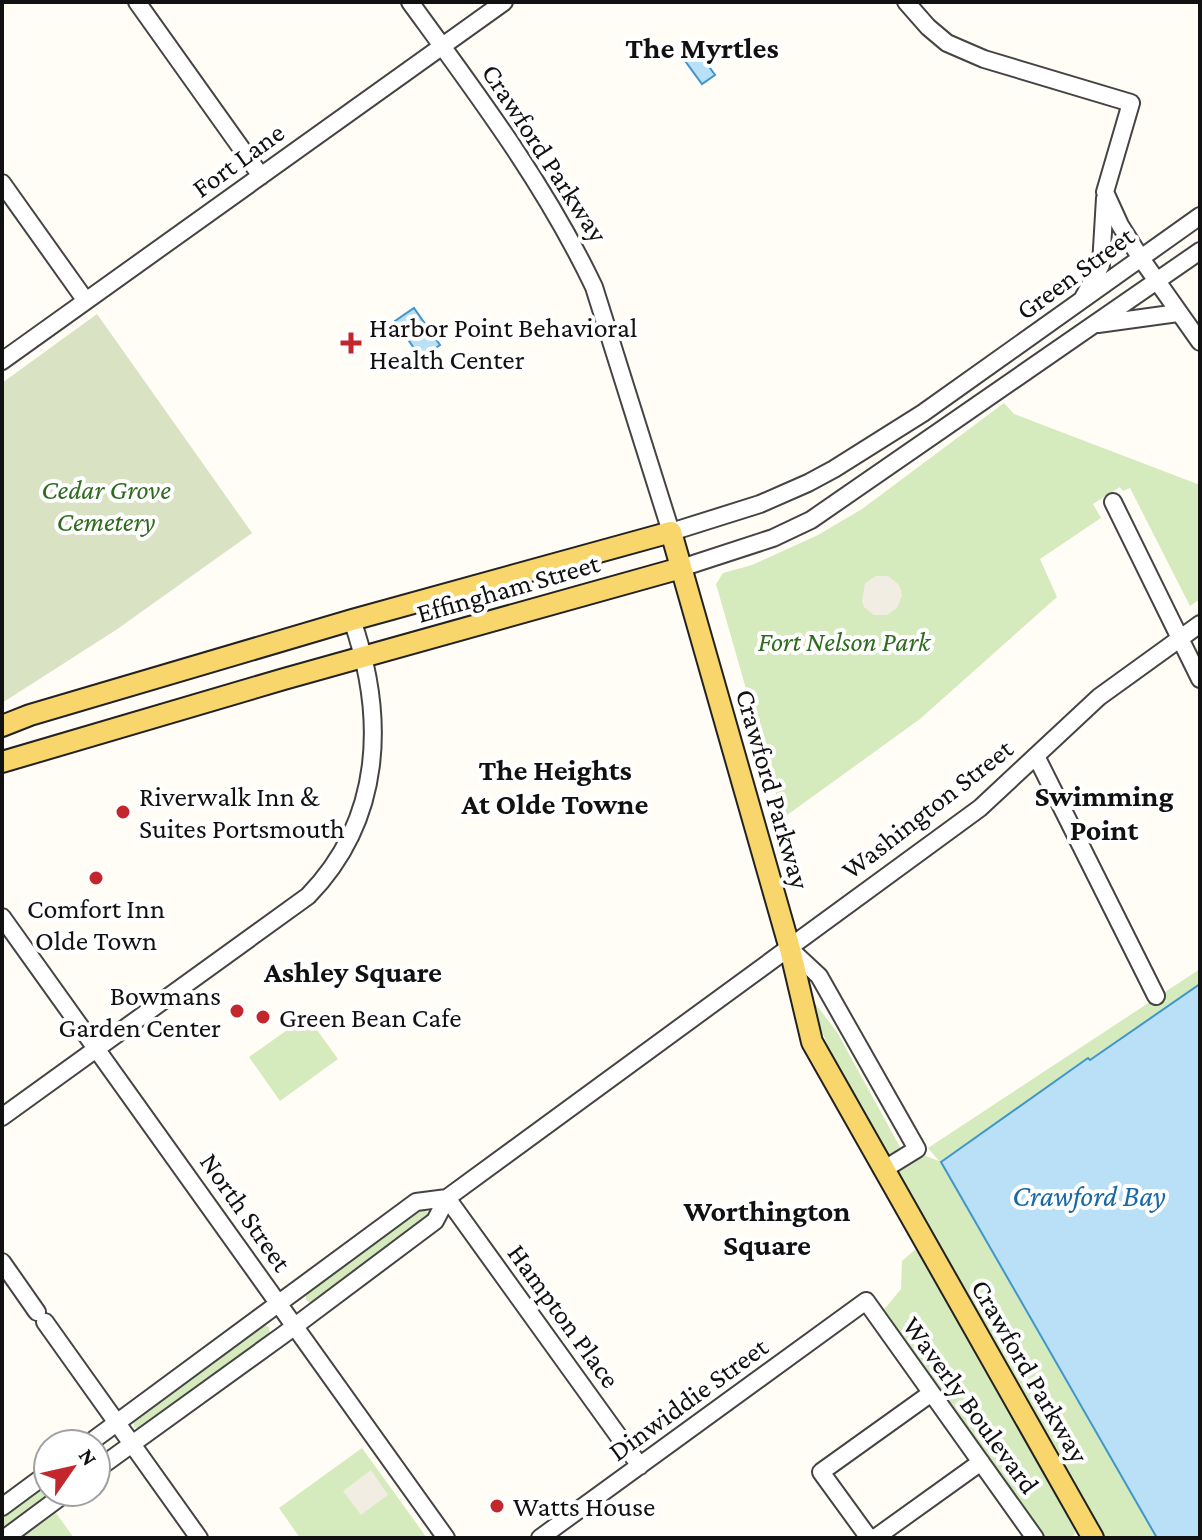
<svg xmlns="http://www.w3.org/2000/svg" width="1202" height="1540" font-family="'Crimson Pro',serif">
<rect width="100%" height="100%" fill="#fffdf5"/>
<path fill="#d5ebbd" d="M 1004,403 L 1014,414 L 1200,485 L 1200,599 L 1190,606 L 1130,488 L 1123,491 L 1120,487 L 1093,504 L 1101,518 L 1040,559 L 1057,597 L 920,719 L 783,818 L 716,584 L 723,573 L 752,565 L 818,535 L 862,509 Z
M 1200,969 L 1200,984 L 1090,1060 L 1088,1059 L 942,1162 L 1157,1538 L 1106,1538 L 1095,1519 L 1074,1527 L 1075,1534 L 1070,1538 L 1035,1538 L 882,1312 L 901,1289 L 902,1261 L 917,1248 L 822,1032 L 814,1002 L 837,1032 L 900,1147 L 939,1161 L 928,1148 Z
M 307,1016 L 338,1059 L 280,1101 L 249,1057 Z
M 425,1207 L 430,1218 L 313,1304 L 306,1300 L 305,1292 L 418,1208 Z
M 262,1324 L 269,1327 L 270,1335 L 141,1430 L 134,1427 L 133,1419 Z
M 362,1448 L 427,1538 L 300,1538 L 279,1508 Z
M 48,1480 L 48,1492 L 56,1492 L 2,1532 L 2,1514 Z
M 56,1513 L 74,1538 L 21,1538 Z"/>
<path fill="#d9e3c4" d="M 97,314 L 252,533 L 116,630 L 2,703 L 2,383 Z"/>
<path fill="#f1ede2" d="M 876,576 L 888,576 L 898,584 L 901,590 L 902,596 L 897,608 L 887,615 L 874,615 L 864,607 L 862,601 L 865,583 Z
M 371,1470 L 388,1495 L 361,1515 L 343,1491 Z"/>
<path fill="#b9e0f7" stroke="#3f96cf" stroke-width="2" d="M 693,44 L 715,75 L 702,84 L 680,54 Z
M 414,308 L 440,345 L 421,358 L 395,321 Z
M 1200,984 L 1200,1538 L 1157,1538 L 941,1162 L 1088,1058 L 1090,1060 Z"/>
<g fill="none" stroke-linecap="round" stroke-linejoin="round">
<defs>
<path id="minor" d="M 137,2 L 261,176
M 410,2 C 477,94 545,184 594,287 L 671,532 L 760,504 L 808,483 L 834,469 L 923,413 L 1200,216
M 906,2 L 928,27 L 947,43 L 984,59 L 1131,103 L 1105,192 L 1120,225 L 1140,257 L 1200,342
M 2,183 L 86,301
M 1083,298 L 1101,265 L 1105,198
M 1098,324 L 1178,313
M 2,361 L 504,2
M 1113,502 L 1200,679
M 681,568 L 773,538 L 811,520 L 1200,251
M 1036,756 L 1156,996
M 2,917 L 446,1538
M 790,949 L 819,976 L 917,1149 L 883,1170
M 2,1117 L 308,896 C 383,819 386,717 352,620
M 447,1198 L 640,1466
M 2,1262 L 37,1312
M 45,1322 L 199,1538
M 88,1444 L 416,1202 L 447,1198
M 96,1470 L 283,1335 L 435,1221 L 447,1198 L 980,808 L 1099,697 L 1200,624
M 2,1507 L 48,1473
M 5,1538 L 67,1492
M 540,1538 L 866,1301 L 1035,1538
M 869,1538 L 821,1472 L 930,1394
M 875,1538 L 981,1462"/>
<path id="major" d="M 2,726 L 30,715 L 352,620 L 671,532 L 790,949 L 812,1042 L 1093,1538
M 2,762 L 284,679 L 681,568"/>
</defs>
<use href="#minor" stroke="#444" stroke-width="20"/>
<use href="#major" stroke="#222" stroke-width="24"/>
<use href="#minor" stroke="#fff" stroke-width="16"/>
<use href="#major" stroke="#f9d66b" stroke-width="20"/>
</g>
<g fill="#c4262e" stroke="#fff" stroke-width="3">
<path d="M347 331h8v8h8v8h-8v8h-8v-8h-8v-8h8z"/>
<circle cx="123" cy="812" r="8"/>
<circle cx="96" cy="878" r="8"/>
<circle cx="237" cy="1011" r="8"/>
<circle cx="263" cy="1017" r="8"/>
<circle cx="497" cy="1506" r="8"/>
</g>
<g text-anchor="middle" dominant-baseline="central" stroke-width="8" stroke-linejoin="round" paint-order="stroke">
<g font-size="28" fill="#111" stroke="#fff">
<text transform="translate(545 153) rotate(57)">Crawford Parkway</text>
<text transform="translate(238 160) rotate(-36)">Fort Lane</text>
<text transform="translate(1075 273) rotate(-36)">Green Street</text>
<text transform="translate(508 588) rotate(-16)">Effingham Street</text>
<text transform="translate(773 789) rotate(74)">Crawford Parkway</text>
<text transform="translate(927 809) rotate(-38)">Washington Street</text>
<text transform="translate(246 1212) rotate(55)">North Street</text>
<text transform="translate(564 1316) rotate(54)">Hampton Place</text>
<text transform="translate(1030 1371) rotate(60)">Crawford Parkway</text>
<text transform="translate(688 1399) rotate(-36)">Dinwiddie Street</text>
<text transform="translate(971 1405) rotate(54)">Waverly Boulevard</text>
</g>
<g font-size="28" fill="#111" stroke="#fff" text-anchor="start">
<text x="369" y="327">Harbor Point Behavioral<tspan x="369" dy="32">Health Center</tspan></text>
<text x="139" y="796">Riverwalk Inn &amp;<tspan x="139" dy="32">Suites Portsmouth</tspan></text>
<text x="96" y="908" text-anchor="middle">Comfort Inn<tspan x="96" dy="32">Olde Town</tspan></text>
<text x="221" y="995" text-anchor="end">Bowmans<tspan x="221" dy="32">Garden Center</tspan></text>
<text x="279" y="1017">Green Bean Cafe</text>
<text x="513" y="1506">Watts House</text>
</g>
<g font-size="28" font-style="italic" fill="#2f6b1f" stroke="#fff">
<text x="106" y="489">Cedar Grove<tspan x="106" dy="32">Cemetery</tspan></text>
<text x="844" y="641">Fort Nelson Park</text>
</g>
<g font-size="30" font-weight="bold" fill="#111" stroke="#fff">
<text x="702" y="47">The Myrtles</text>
<text x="555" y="769">The Heights<tspan x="555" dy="34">At Olde Towne</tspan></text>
<text x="1104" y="795">Swimming<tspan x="1104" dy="34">Point</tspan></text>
<text x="353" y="971">Ashley Square</text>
<text x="767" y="1210">Worthington<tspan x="767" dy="34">Square</tspan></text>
</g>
<g font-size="30" font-style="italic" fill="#1768a6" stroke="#fff">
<text x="1089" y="1195">Crawford Bay</text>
</g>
</g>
<rect width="1202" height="1540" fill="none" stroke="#111111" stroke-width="8"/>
<g transform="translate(72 1468) rotate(56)"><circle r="38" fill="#ffffff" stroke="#a0a0a0" stroke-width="2"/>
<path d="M0-6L14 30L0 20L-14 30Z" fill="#c4262e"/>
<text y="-12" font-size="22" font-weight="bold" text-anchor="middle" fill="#111111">N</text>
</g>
</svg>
